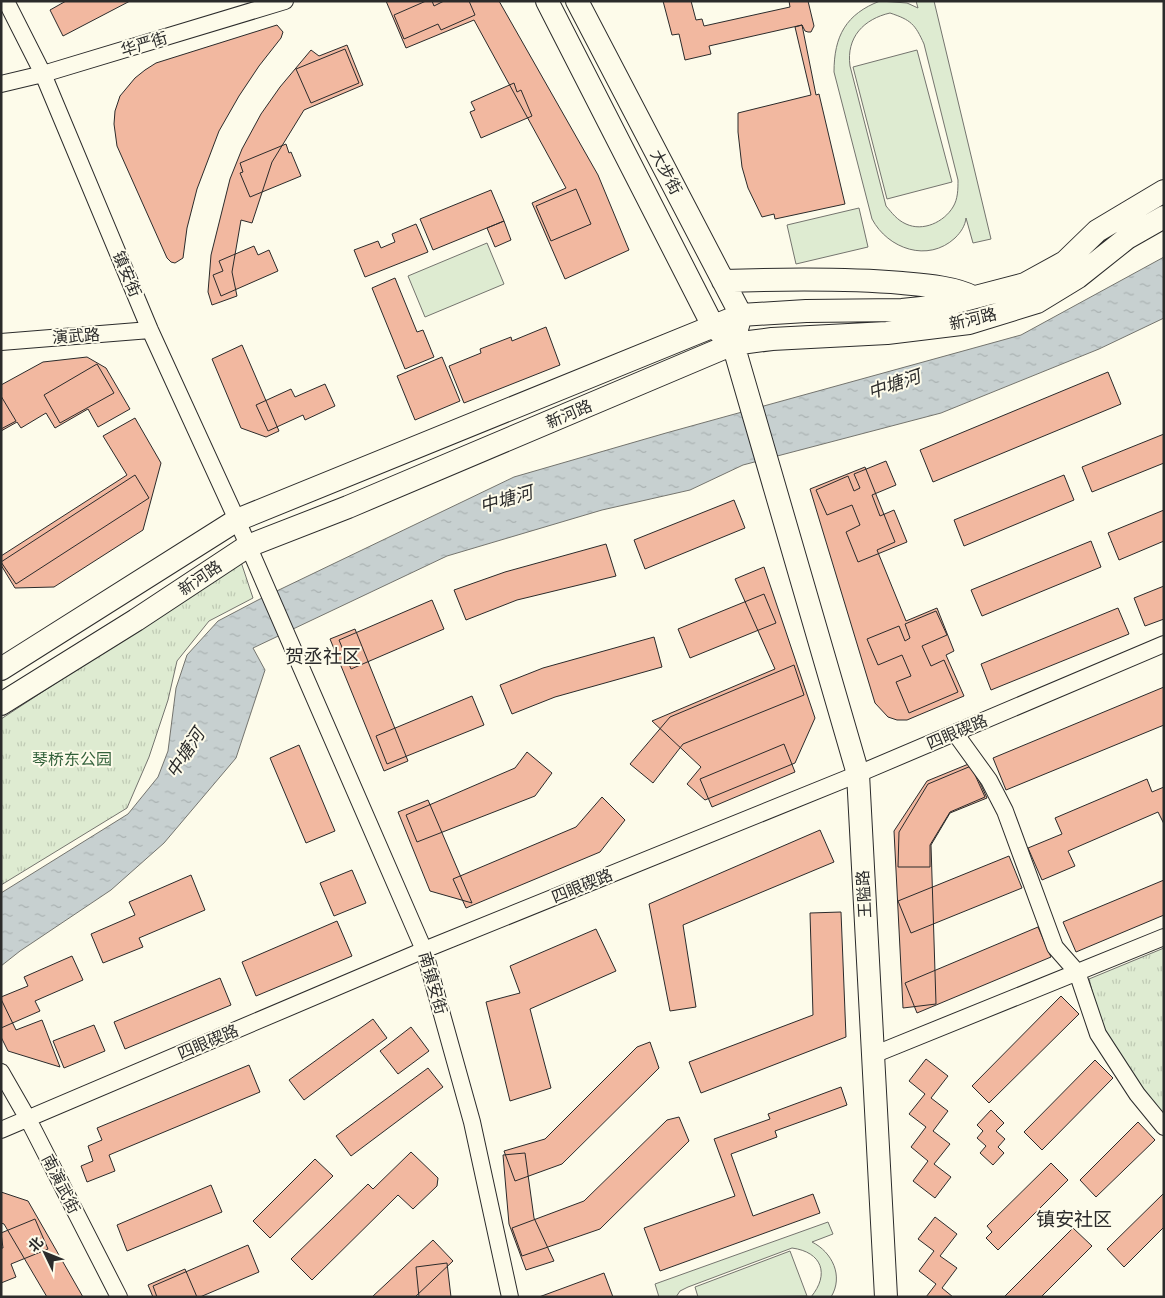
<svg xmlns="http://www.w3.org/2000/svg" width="1165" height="1298" font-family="Raleway,'Noto Sans SC',sans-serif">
<defs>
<pattern id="park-tufts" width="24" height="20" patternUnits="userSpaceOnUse" patternTransform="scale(1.25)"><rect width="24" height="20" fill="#deebd1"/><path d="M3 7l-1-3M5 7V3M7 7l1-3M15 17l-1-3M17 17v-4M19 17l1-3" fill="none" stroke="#bfcab4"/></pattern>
<pattern id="water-ripples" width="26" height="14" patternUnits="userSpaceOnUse" patternTransform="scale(1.25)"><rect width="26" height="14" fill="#c7d0d0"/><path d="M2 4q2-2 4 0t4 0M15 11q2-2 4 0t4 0" fill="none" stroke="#abb3b3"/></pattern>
</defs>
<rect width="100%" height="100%" fill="#fdfbea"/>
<path fill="#deebd1" stroke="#74746e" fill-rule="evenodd" d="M 880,1 L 907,3 L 918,8 L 916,1 L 934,1 L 991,239 L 973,243 L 966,218 C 965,226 961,232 955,238 C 928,263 888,249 872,219 L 834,72 C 834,36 846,14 880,1 ZM 890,13 C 911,20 915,24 924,44 L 958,180 C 958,189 958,199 953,207 C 944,222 923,232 906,224 C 897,220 892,213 886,206 L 850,66 C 846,37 864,19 890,13 Z
M 917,50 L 952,182 L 887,199 L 853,67 Z
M 859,208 L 868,247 L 796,264 L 787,225 Z
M 487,243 L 504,284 L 425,317 L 408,276 Z
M 828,1222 L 833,1234 L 812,1242 C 832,1252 844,1276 831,1297 L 811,1297 C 830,1274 822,1252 792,1248 L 688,1287 L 680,1291 L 676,1297 L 659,1297 L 655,1284 Z
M 790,1251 L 807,1296 L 698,1297 L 695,1287 Z"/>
<path fill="url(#park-tufts)" stroke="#74746e" d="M 241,562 L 253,598 L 209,621 L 177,661 L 168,700 L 149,757 L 127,808 L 1,885 L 1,719 Z
M 1164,948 L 1164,1118 L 1102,1030 L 1089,979 Z"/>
<path fill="url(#water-ripples)" stroke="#74746e" d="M 1164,257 L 1164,318 L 1099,349 L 941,413 L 743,465 L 690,490 L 602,510 L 447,556 L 253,648 L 265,670 L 236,758 L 164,843 L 111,890 L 20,951 L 1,966 L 1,893 L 128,814 L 158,777 L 168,751 L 176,688 L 187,655 L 218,621 L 258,600 L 514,477 L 666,433 L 1021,335 Z"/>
<path fill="#f2b8a0" stroke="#2b2b2b" d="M 66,1 L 130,1 L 63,36 L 50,10 Z
M 386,1 L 499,1 L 598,175 L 629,250 L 565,279 L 532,203 L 566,188 L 474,20 L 406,48 Z
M 426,1 L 432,1 L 434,6 L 444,1 L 469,1 L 475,15 L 441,30 L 438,24 L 404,39 L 394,15 Z
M 663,1 L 691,1 L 696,20 L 702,19 L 704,26 L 790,7 L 789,1 L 808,1 L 814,26 L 811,32 L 808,32 L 805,31 L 802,25 L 709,46 L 711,54 L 685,60 L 679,34 L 672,35 Z
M 277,25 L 283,32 L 281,38 L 259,66 L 239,96 L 219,131 L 197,189 L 187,228 L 183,258 L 175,263 L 171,262 L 167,258 L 117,146 L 114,124 L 115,111 L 120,96 L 135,78 L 145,70 L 156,63 Z
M 802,25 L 816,95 L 819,94 L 845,204 L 775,219 L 774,214 L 762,217 L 748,188 L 742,167 L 738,132 L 738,113 L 811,95 L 795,27 Z
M 347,45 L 363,85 L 304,110 L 272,162 L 252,223 L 241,220 L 232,272 L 237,296 L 212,305 L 208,292 L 211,255 L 230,179 L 242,149 L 261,114 L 280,87 L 311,50 L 319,56 Z
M 345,49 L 359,83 L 311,103 L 296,69 Z
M 514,83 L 517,92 L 521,90 L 532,116 L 481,138 L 470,112 L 475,110 L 471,102 Z
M 286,144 L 289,153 L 291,152 L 301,176 L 250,197 L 240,173 L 243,172 L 240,163 Z
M 576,189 L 591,224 L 551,241 L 536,206 Z
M 491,190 L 504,221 L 433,250 L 420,219 Z
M 504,221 L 511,240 L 495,247 L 487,228 Z
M 416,224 L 428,252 L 365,277 L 354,250 L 378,241 L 381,248 L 395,242 L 392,234 Z
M 254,246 L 258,255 L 269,250 L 278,271 L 221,296 L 213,275 L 223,271 L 219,261 Z
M 395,278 L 417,332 L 423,330 L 434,357 L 405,369 L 372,288 Z
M 546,327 L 560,365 L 464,403 L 449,366 L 481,353 L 480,349 L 511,337 L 512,341 Z
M 242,345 L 279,431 L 266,437 L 241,428 L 212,359 Z
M 87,357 L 106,368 L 130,409 L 98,427 L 88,409 L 55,428 L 46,413 L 21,428 L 17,422 L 1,431 L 1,385 L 43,362 Z
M 442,357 L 460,401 L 415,420 L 397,376 Z
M 97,364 L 114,393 L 60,423 L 44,395 Z
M 1108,372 L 1121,404 L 933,482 L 920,450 Z
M 325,384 L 335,406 L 305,420 L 303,415 L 268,431 L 256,405 L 291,389 L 295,397 Z
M 1,396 L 16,421 L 1,429 Z
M 135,418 L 161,463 L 143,530 L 54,587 L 15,588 L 1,565 L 1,556 L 127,475 L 103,436 Z
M 1164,434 L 1164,463 L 1092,492 L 1082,467 Z
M 886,461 L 896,485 L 872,495 L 880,516 L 894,510 L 907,542 L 858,562 L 846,532 L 860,525 L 852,505 L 827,515 L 816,490 L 848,476 L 854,491 L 860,488 L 854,474 Z
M 865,467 L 895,542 L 877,550 L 906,621 L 937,608 L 954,651 L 946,655 L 964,696 L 907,720 L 897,720 L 888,717 L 875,703 L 810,489 Z
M 135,475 L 149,498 L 16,584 L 1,562 Z
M 1064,475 L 1074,500 L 964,546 L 954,520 Z
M 734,500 L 745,528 L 645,569 L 634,540 Z
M 1164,510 L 1164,541 L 1119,560 L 1108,533 Z
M 1091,541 L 1101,567 L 982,616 L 971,590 Z
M 606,544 L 616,576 L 517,600 L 466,620 L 454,590 L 505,572 Z
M 764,567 L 815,718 L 795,763 L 705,800 L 687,784 L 701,767 L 652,721 L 775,669 L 735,579 Z
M 1164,586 L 1164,619 L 1145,626 L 1134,598 Z
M 764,594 L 776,623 L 690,658 L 678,629 Z
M 432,600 L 444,629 L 351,669 L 339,640 Z
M 1118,608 L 1129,634 L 991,690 L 981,664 Z
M 936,611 L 947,635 L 922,646 L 931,666 L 944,660 L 958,692 L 909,713 L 896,682 L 911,676 L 902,655 L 878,665 L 867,639 L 899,626 L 905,641 L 910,638 L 905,624 Z
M 355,629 L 408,761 L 384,771 L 330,639 Z
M 654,637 L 662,667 L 555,697 L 512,714 L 500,685 L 543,668 Z
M 794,665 L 804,695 L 683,744 L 653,783 L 630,764 L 670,717 Z
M 1164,687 L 1164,725 L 1006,790 L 993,758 Z
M 472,696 L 484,725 L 387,764 L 376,736 Z
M 784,744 L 795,772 L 712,807 L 700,779 Z
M 299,745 L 335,831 L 306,843 L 270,758 Z
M 527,752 L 552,773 L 535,796 L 417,842 L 406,815 L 515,768 Z
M 971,763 L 987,798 L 950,813 L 931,845 L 936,1004 L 903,1008 L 894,831 L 927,781 Z
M 971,766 L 985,797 L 950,812 L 930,845 L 930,867 L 898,867 L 899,832 L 928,784 Z
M 1147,779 L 1152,792 L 1164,787 L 1164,824 L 1158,812 L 1068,851 L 1075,866 L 1042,880 L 1028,848 L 1062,834 L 1055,818 Z
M 602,797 L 625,820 L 600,852 L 466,908 L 453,879 L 576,827 Z
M 428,800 L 472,903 L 430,891 L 398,812 Z
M 820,830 L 834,862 L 683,925 L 696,1007 L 670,1011 L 649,904 Z
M 1009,856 L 1022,888 L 911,933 L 898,901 Z
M 352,870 L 366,903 L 334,916 L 320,883 Z
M 191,875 L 205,910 L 139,938 L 143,947 L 103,963 L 91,934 L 135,915 L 129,902 Z
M 1164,880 L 1164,915 L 1076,952 L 1063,922 Z
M 841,912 L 846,1037 L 701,1093 L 689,1062 L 813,1015 L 810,913 Z
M 337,921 L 352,956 L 256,996 L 242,962 Z
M 1038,927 L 1051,957 L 917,1013 L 905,983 Z
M 596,929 L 616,971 L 530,1009 L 551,1088 L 510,1101 L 486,1002 L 520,993 L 510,966 Z
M 72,956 L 83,980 L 35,1001 L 40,1011 L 1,1028 L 1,997 L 28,986 L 24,977 Z
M 220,978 L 231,1005 L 125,1049 L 114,1022 Z
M 1061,996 L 1079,1014 L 989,1103 L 972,1086 Z
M 1,999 L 16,1030 L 42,1020 L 60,1067 L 8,1051 L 1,1037 Z
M 373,1019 L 387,1038 L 304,1100 L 289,1080 Z
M 94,1025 L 105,1051 L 64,1068 L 53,1041 Z
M 411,1027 L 429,1051 L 398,1074 L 380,1051 Z
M 650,1042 L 659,1068 L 562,1164 L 515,1181 L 504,1151 L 545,1139 L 637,1047 Z
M 926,1059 L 948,1076 L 931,1098 L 948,1111 L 933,1131 L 950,1144 L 934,1164 L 951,1177 L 935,1198 L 913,1181 L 928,1161 L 911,1147 L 926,1127 L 909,1114 L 925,1094 L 909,1081 Z
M 1095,1060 L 1113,1078 L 1042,1150 L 1024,1132 Z
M 249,1065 L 260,1092 L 109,1155 L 115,1171 L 87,1182 L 81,1166 L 93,1161 L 88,1146 L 102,1140 L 97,1128 Z
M 428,1068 L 443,1087 L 351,1156 L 336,1136 Z
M 841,1087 L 847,1105 L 775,1131 L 777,1137 L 731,1154 L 753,1216 L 813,1194 L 820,1213 L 660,1271 L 644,1228 L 735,1196 L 714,1139 L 770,1119 L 768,1114 Z
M 991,1110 L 1004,1123 L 996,1131 L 1005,1139 L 998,1147 L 1004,1153 L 993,1165 L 980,1153 L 986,1146 L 977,1138 L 983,1131 L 977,1125 Z
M 679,1117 L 689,1141 L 600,1229 L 522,1256 L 512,1228 L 584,1201 L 667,1120 Z
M 1138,1122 L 1155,1140 L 1096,1197 L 1080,1180 Z
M 411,1152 L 438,1178 L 437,1186 L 413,1209 L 398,1195 L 312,1280 L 291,1259 L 368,1184 L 373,1189 Z
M 525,1153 L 534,1218 L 554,1261 L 526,1270 L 509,1224 L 503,1155 Z
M 315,1159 L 333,1176 L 270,1238 L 253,1221 Z
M 1051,1163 L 1068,1180 L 998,1250 L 986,1238 L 992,1232 L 987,1226 Z
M 211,1185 L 222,1212 L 127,1251 L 117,1225 Z
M 1,1192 L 28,1201 L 83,1297 L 47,1297 L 4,1224 L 1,1223 Z
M 1164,1193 L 1164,1227 L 1124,1267 L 1107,1249 Z
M 935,1217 L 957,1234 L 940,1256 L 957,1268 L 942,1288 L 953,1297 L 926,1297 L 936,1284 L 919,1271 L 934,1251 L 918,1239 Z
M 35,1219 L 48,1249 L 11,1264 L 16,1277 L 1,1283 L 1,1248 L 3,1248 L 1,1233 Z
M 1073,1228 L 1092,1246 L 1041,1297 L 1004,1297 Z
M 433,1240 L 453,1261 L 415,1297 L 372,1297 Z
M 248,1245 L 259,1272 L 200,1297 L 157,1297 L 153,1286 Z
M 447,1263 L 451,1297 L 419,1297 L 416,1267 Z
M 185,1269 L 197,1297 L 153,1297 L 148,1285 Z
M 604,1273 L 613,1297 L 539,1297 Z"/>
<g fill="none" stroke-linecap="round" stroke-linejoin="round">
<defs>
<path id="street" d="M 6,1 L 43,74 L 150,330 L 237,520 L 424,950 L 472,1122 L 510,1297
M 1,84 L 43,74 L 285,1
M 1,342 L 150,330
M 955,733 L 989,780 L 1005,811 L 1055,947 L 1077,972 L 1098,1034 L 1137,1094 L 1164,1127
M 873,1055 L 1164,937
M 1,1072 L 28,1119 L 119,1297
M 1,1130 L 424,950 L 858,774 L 1164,644"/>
<path id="secondary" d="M 547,1 L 713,326 L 733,344 L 858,774 L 886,1297
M 577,1 L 741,315 L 737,329
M 723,281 C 783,279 843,278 902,283 C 924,285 954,287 973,297
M 1,669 L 237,520 L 741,315 L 806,311 L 902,310 L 941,306 L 1025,284 L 1065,262 L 1097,231 L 1164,191
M 1,704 L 136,620 L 248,546 L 348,507 L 733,344 L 772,339 L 887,333 L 969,323 L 1037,302 L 1078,277 L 1127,238 L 1164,217"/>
</defs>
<use href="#street" stroke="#2b2b2b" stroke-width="18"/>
<use href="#secondary" stroke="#2b2b2b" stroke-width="24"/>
<use href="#street" stroke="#fdfbea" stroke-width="16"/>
<use href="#secondary" stroke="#fdfbea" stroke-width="22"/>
</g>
<g text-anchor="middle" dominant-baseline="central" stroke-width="4" stroke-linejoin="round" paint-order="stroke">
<g font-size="16" fill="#2b2b2b" stroke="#fdfbea">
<text transform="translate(144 44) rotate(-17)">华严街</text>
<text transform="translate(666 172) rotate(62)">大步街</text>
<text transform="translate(127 274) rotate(67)">镇安街</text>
<text transform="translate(973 319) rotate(-13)">新河路</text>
<text transform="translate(76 336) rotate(-4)">演武路</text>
<text transform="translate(569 414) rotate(-23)">新河路</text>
<text transform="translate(200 578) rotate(-34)">新河路</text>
<text transform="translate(957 732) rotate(-23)">四眼碶路</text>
<text transform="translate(582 886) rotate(-22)">四眼碶路</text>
<text transform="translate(864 894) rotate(-93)">王隘路</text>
<text transform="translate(433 983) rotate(74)">南镇安街</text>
<text transform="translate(208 1042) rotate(-23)">四眼碶路</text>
<text transform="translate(61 1184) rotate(63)">南演武街</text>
</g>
<g font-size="16" fill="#34623c" stroke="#fdfbea">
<text x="72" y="759">琴桥东公园</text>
</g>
<g font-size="18" font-style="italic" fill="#2b2b2b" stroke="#fdfbea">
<text transform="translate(894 384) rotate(-19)">中塘河</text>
<text transform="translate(506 499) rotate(-16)">中塘河</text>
<text transform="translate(185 753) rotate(-57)">中塘河</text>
</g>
<g font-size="19" fill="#2b2b2b" stroke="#fdfbea">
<text x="323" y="656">贺丞社区</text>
<text x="1074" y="1219">镇安社区</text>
</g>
</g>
<rect width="1165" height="1298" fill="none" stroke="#2b2b2b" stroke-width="5"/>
<g transform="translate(45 1253) rotate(313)" stroke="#fdfbea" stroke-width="4" paint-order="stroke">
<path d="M0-4L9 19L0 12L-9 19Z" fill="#2b2b2b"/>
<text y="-8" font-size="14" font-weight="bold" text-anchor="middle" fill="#2b2b2b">北</text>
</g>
</svg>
